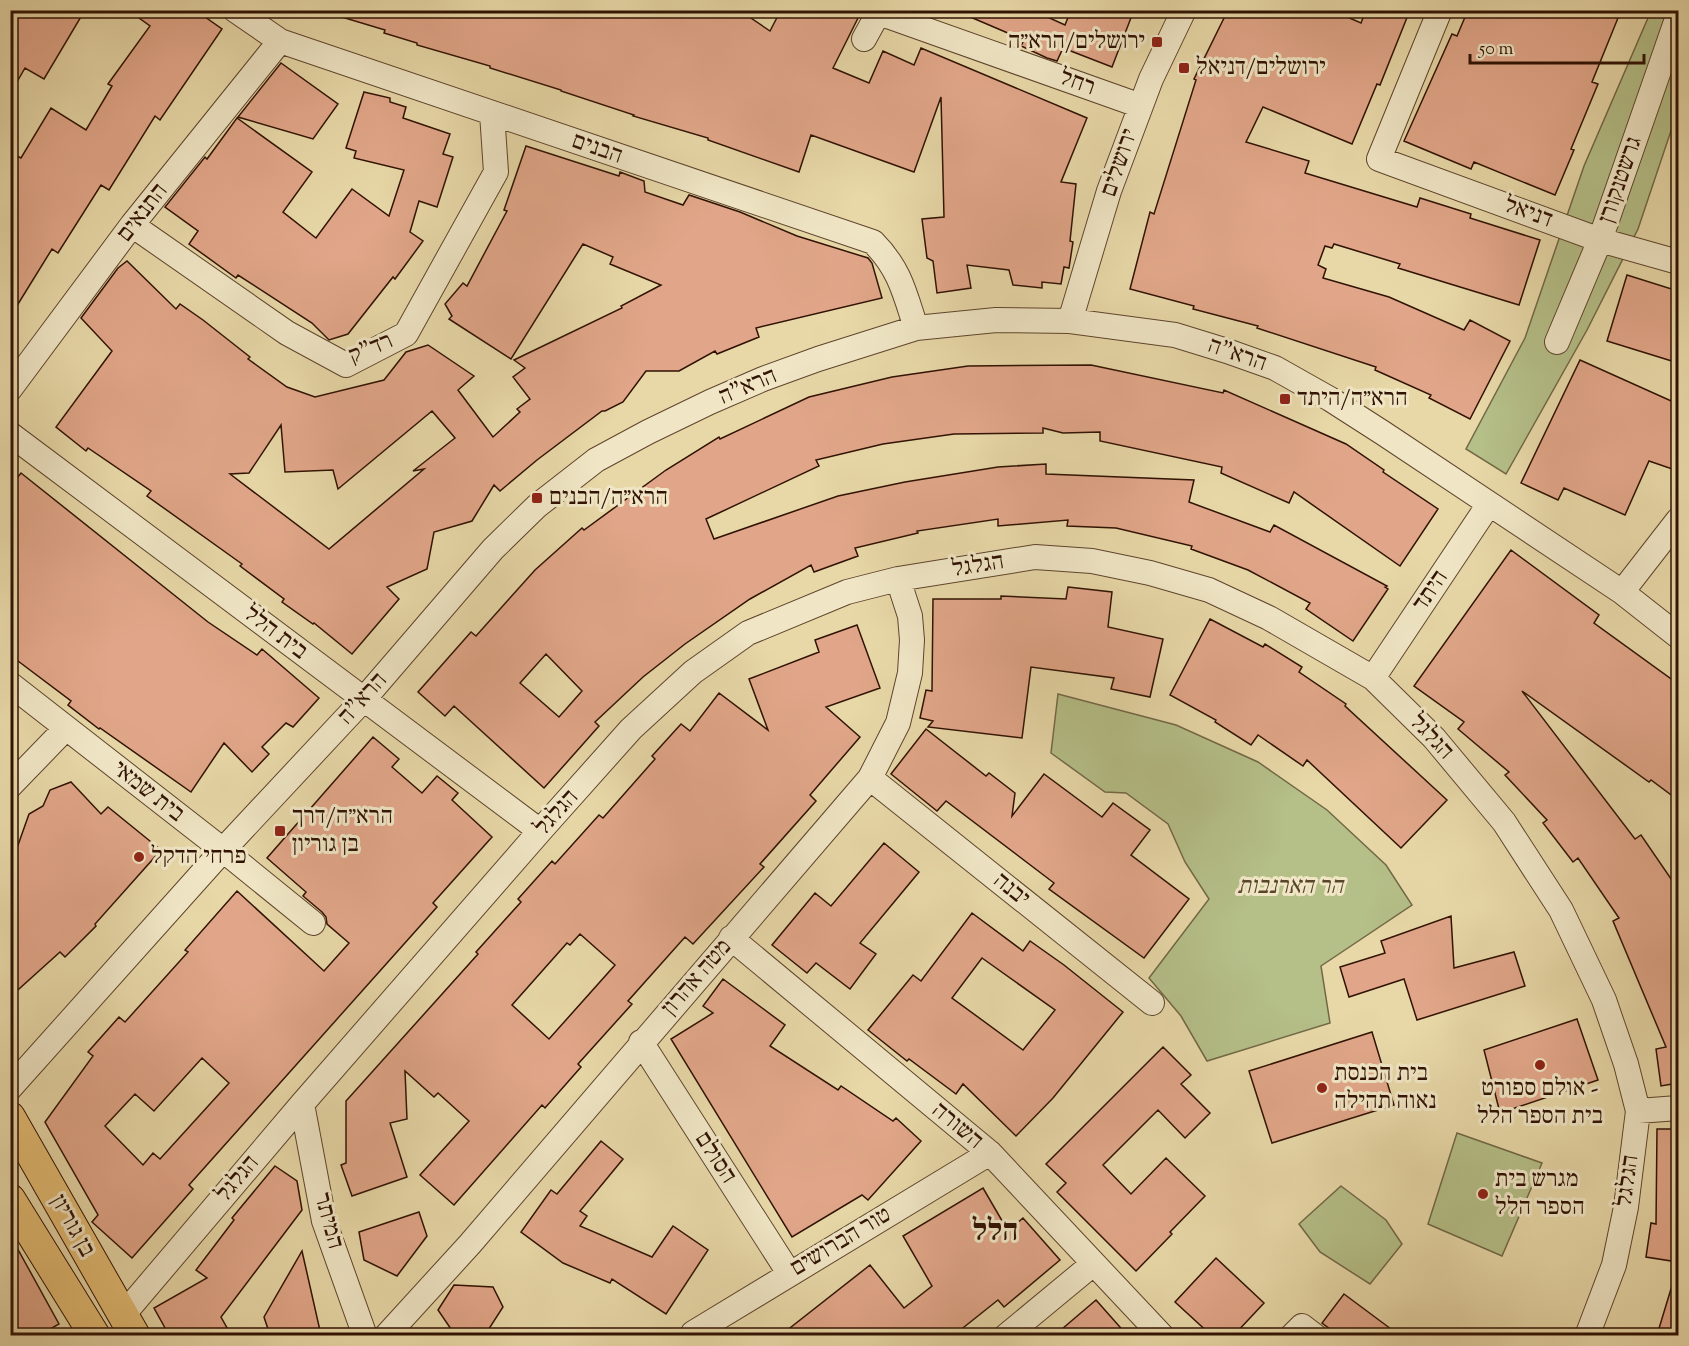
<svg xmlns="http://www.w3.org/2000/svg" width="1689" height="1346" font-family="'Sorts Mill Goudy','Frank Ruhl Libre',serif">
<rect width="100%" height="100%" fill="#e8d8a8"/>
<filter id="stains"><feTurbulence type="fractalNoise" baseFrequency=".00333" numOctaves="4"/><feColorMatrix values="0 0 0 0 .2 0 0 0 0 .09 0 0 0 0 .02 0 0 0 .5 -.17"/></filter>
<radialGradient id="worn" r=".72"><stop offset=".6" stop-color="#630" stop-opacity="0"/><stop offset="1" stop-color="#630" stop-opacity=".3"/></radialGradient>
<path fill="#b5bf88" stroke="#726846" stroke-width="1.5" d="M 1651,11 L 1678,11 L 1678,110 L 1638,229 L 1587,330 L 1506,474 L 1466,449 L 1525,338 L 1584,166 Z
M 1058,694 L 1176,725 L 1258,762 L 1327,810 L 1386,865 L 1412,905 L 1321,966 L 1330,1023 L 1207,1061 L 1181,1016 L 1149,978 L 1209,899 L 1185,862 L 1168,824 L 1126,793 L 1105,792 L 1051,753 Z
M 1457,1133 L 1542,1163 L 1502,1256 L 1428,1224 Z
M 1341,1186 L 1386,1220 L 1402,1244 L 1370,1284 L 1320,1252 L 1299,1224 Z"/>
<path fill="#e1a689" stroke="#301203" stroke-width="1.5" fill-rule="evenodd" d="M 10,10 L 85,10 L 44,79 L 25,68 L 10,94 Z
M 128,10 L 195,10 L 222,29 L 160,120 L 155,116 L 109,190 L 101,185 L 58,253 L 52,249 L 10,317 L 10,166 L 17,156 L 21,158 L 51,108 L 86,130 L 112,86 L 108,84 L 150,26 Z
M 336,10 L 739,10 L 770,31 L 781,10 L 862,10 L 833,68 L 869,83 L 883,51 L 914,65 L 921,48 L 1087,118 L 1061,182 L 1076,184 L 1070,241 L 1073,242 L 1069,268 L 1064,267 L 1061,284 L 1042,282 L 1042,288 L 1013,285 L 1009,270 L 967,265 L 971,288 L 937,293 L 933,261 L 927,258 L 922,219 L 944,217 L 941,97 L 914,172 L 811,135 L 799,172 L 708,140 L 708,138 L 633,116 L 634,115 L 561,91 L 561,90 L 490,68 L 490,66 L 417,45 L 417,43 L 384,33 L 385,30 L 335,15 Z
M 954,10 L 1032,10 L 1065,25 L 1071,10 L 1134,10 L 1112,67 L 1063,48 L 1057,61 L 1047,58 L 1021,46 L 1024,40 Z
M 1228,10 L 1331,10 L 1361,23 L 1366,10 L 1410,10 L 1380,85 L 1377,84 L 1352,144 L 1263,107 L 1246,142 L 1309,161 L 1305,173 L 1417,207 L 1420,198 L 1471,214 L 1470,218 L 1540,240 L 1519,305 L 1398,268 L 1400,264 L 1334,244 L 1332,248 L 1325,246 L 1318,265 L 1326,269 L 1323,278 L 1389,297 L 1464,330 L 1470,320 L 1510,341 L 1470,419 L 1429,398 L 1431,395 L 1375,370 L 1376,367 L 1257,328 L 1258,326 L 1193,309 L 1194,306 L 1130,289 L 1150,212 L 1154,214 L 1196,80 L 1194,79 Z
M 1468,10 L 1599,10 L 1618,18 L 1592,82 L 1598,84 L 1571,149 L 1574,150 L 1555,195 L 1474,162 L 1471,169 L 1404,141 L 1452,34 L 1457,36 Z
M 281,63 L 338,104 L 313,139 L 238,117 Z
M 364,92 L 390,98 L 390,102 L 406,107 L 403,118 L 450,134 L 443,154 L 453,157 L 437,207 L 419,201 L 410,232 L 423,241 L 395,279 L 393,277 L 348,334 L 329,340 L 312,323 L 238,275 L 236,278 L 189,244 L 198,231 L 165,207 L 205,157 L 207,159 L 237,118 L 312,172 L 283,212 L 316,238 L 352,189 L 389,216 L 404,170 L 354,158 L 356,151 L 346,148 Z
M 526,146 L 619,176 L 620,172 L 644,181 L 645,192 L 683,205 L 689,195 L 740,212 L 797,236 L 868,258 L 872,263 L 882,298 L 756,328 L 759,337 L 717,354 L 715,351 L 679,371 L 646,371 L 623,402 L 605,411 L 602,411 L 537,460 L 500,491 L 494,485 L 472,521 L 434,532 L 427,569 L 387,587 L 399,599 L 352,654 L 314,623 L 313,624 L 282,602 L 284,599 L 240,566 L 242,564 L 147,496 L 151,491 L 88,448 L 86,451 L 56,427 L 112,351 L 81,318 L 118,268 L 127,261 L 176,309 L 180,304 L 203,320 L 250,357 L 248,359 L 287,387 L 315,397 L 384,380 L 406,352 L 428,345 L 474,376 L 458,390 L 493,437 L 520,412 L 517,409 L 530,399 L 513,377 L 525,368 L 514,360 L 622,308 L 621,306 L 661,285 L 610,264 L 613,257 L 583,244 L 511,359 L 449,319 L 452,316 L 445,304 L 463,283 L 467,286 L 507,211 L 504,210 ZM 432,411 L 455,438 L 413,471 L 424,469 L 329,549 L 230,474 L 249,473 L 281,425 L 285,472 L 333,470 L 338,489 Z
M 1627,275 L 1678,291 L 1678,350 L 1675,362 L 1607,341 Z
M 1580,360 L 1678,404 L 1678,471 L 1649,461 L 1625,515 L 1564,488 L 1558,500 L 1521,483 Z
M 1091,365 L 1223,393 L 1224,390 L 1346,444 L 1384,470 L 1383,472 L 1438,509 L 1400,566 L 1294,492 L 1289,503 L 1221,473 L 1222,467 L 1100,441 L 1100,432 L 1063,433 L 1043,428 L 1043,433 L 954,434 L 883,444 L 816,460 L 819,466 L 706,519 L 714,539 L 838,496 L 905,482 L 998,467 L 1046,464 L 1046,474 L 1194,480 L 1189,502 L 1270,532 L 1274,525 L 1387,586 L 1385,587 L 1388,589 L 1353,641 L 1306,609 L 1310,603 L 1248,570 L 1191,549 L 1192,546 L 1116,528 L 1067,526 L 1068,520 L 998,526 L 998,519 L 917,531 L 918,533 L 855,548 L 858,556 L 814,572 L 811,565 L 750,599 L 685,644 L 643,677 L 595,722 L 599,726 L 544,788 L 454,706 L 445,716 L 418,692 L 471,632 L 476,636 L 535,570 L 582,528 L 584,530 L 666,470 L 719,437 L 720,439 L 809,397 L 892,377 L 968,366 ZM 546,654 L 582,691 L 559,717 L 520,683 Z
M 21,473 L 208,622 L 257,655 L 262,649 L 319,698 L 293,727 L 286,723 L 262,747 L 269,754 L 252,772 L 224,743 L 191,792 L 100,728 L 99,729 L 68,705 L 71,701 L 10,655 L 10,487 Z
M 1511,550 L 1599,615 L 1594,623 L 1678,684 L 1678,800 L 1651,780 L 1649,782 L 1522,691 L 1635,839 L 1641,835 L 1678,889 L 1678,1083 L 1661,1086 L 1656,1049 L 1666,1047 L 1613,921 L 1619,918 L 1578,858 L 1573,862 L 1543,823 L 1547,820 L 1505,775 L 1509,772 L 1458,729 L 1464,722 L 1414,686 Z
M 1068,587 L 1112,592 L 1108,627 L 1163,639 L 1150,697 L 1111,689 L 1114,678 L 1031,667 L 1022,738 L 928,727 L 933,721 L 920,718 L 926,690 L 932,691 L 933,599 L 1001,599 L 1001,596 L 1066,599 Z
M 1210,619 L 1263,647 L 1265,644 L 1302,667 L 1299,672 L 1346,704 L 1345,706 L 1447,800 L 1401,848 L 1307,760 L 1303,766 L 1258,735 L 1251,745 L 1215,722 L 1216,720 L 1170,695 Z
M 857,625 L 880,688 L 826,707 L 860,737 L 810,795 L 816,801 L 760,864 L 764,867 L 693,944 L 685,937 L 628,1001 L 632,1004 L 578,1064 L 581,1067 L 545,1108 L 542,1105 L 454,1205 L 420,1175 L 469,1121 L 438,1093 L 434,1097 L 405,1071 L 407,1119 L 390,1123 L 407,1177 L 352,1196 L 341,1165 L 346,1163 L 346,1101 L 478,954 L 476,952 L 521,902 L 518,899 L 552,861 L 555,864 L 599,815 L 603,818 L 655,759 L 652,756 L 681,724 L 690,731 L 719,693 L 768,730 L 749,679 L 819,652 L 815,640 ZM 580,934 L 615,965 L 549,1039 L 512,1005 L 567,943 L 570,945 Z
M 926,729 L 986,776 L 989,773 L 1015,793 L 1012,816 L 1044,774 L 1102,817 L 1113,803 L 1150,830 L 1131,855 L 1189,899 L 1144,958 L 1049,889 L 1054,883 L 946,801 L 937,811 L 891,774 Z
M 373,737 L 399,759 L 392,767 L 422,793 L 437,776 L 458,793 L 452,800 L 492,837 L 433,903 L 437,907 L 189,1185 L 193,1189 L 132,1258 L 92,1222 L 98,1215 L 45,1122 L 93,1056 L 88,1052 L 119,1017 L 125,1022 L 188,952 L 185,950 L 237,891 L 324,971 L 349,943 L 327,924 L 326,917 L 322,912 L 303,896 L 306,892 L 267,858 ZM 202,1058 L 229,1083 L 160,1159 L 153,1153 L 143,1165 L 105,1126 L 135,1094 L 154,1111 Z
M 71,782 L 101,814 L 108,807 L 161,850 L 95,924 L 96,926 L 65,957 L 60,952 L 10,997 L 10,842 L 17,848 L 29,814 L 43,806 L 50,790 Z
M 884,843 L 919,872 L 860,943 L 876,954 L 850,989 L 816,963 L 807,973 L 772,945 L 815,893 L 831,906 Z
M 972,913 L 1023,951 L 1030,941 L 1064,965 L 1123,1012 L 1053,1098 L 1016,1136 L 963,1084 L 956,1094 L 909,1059 L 907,1061 L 868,1030 L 913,975 L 921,981 ZM 982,958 L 1055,1010 L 1023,1050 L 952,998 Z
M 1451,916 L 1454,968 L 1514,952 L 1525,986 L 1417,1020 L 1404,979 L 1349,997 L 1340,967 L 1385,953 L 1381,941 Z
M 723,979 L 785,1025 L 770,1046 L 838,1090 L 841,1086 L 893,1121 L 896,1118 L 921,1141 L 868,1200 L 862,1195 L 792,1237 L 671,1039 L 713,1013 L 703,1006 Z
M 1577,1019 L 1598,1080 L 1500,1113 L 1484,1050 Z
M 1372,1032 L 1394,1105 L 1272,1143 L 1249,1071 Z
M 1163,1047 L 1191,1075 L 1181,1084 L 1210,1113 L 1185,1138 L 1158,1110 L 1103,1165 L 1131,1194 L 1166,1158 L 1205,1196 L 1170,1232 L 1172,1234 L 1136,1271 L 1057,1192 L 1066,1183 L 1046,1164 Z
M 1657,1129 L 1678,1129 L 1678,1262 L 1646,1257 L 1651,1223 L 1656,1224 Z
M 601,1141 L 623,1159 L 580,1211 L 587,1216 L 580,1226 L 652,1257 L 673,1226 L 708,1250 L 666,1314 L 612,1279 L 610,1283 L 563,1263 L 521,1232 L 551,1190 L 557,1194 Z
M 275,1166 L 297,1181 L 302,1210 L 221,1317 L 231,1335 L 169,1335 L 154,1308 L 207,1278 L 196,1270 L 234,1220 L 232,1218 Z
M 983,1188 L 1008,1231 L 1023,1218 L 1060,1260 L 1004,1307 L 998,1300 L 954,1335 L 781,1335 L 870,1265 L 904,1308 L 932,1286 L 903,1236 Z
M 419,1212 L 427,1236 L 397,1276 L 364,1260 L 359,1232 Z
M 10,1235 L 59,1324 L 40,1335 L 16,1335 L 10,1326 Z
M 302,1251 L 321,1335 L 270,1335 L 264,1317 Z
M 1216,1258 L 1264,1303 L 1234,1335 L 1211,1335 L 1175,1302 Z
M 1674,1279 L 1678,1280 L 1678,1335 L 1657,1335 Z
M 454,1285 L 493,1287 L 503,1307 L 485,1335 L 455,1335 L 438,1310 Z
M 1344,1294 L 1399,1335 L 1338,1335 L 1322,1323 Z
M 1096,1300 L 1127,1335 L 1055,1335 Z"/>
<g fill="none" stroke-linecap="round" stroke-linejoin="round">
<defs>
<path id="minor" d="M 235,10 L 280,41 L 873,242 C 900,269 905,294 916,328
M 1440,10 L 1379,159 L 1600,240 L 1678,262
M 879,13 L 1141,106
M 864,39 L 880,10
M 132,225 L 287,333 L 346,365 L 406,334 L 496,172 L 492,113
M 1070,321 L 1109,191 L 1151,79 L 1184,10
M 1557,342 L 1600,240 L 1678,16
M 10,389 L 132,225 L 280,41
M 10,434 L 540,831
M 1622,592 L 1678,520
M 1373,678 L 1489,504
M 10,684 L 223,850 L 313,923
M 870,778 L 1152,1003
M 10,786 L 66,728
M 731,938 L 990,1153 L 1162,1336
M 641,1042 L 789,1273
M 10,1088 L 223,850 L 364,699 L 493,549 L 537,506 L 596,460 L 648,432 L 710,402 L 763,379 L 818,359 L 916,328 L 996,320 L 1070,321 L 1175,335 L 1227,351 L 1275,368 L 1330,399 L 1383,433 L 1622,592 L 1678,636
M 302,1104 L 324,1221 L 365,1336
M 1638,1111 L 1678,1108
M 123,1315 L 302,1104 L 540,831 L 631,729 L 693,672 L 748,633 L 847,592 L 898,579 L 1035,557 L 1092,561 L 1150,573 L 1209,590 L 1269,618 L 1373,678 L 1434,738 L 1504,822 L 1561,910 L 1604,1000 L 1626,1064 L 1638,1111 L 1626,1207 L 1614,1265 L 1587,1336
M 693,1333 L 990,1153
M 386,1336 L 470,1244 L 870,778 L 898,723 L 910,673 L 912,640 L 910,616 L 898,579
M 1006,1336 L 1093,1264
M 1292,1336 L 1302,1326 L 1315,1336"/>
<path id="major" d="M 10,1117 L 135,1336
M 10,1199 L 95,1336"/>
</defs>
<use href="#minor" stroke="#5e442c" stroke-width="26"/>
<use href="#major" stroke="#301203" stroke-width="32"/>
<use href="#minor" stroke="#f0e6c6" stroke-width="24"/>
<use href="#major" stroke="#e4bc74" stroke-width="30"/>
</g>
<g fill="#8f2418" stroke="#f0e6c6" stroke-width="2">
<rect x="1151" y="36" width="12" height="12" rx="3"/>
<rect x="1178" y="62" width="12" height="12" rx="3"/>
<rect x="1279" y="393" width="12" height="12" rx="3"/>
<rect x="531" y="492" width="12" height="12" rx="3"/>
<rect x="274" y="825" width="12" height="12" rx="3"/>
<circle cx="139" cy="857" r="6"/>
<circle cx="1540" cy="1065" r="6"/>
<circle cx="1322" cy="1088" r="6"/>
<circle cx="1483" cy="1194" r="6"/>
</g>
<g text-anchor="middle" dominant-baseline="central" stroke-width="6" stroke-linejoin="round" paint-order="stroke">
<g font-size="24" fill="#301203" stroke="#f0e6c6" text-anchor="start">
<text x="1145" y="42" text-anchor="end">ירושלים/הרא״ה</text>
<text x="1196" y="68">ירושלים/דניאל</text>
<text x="1297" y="399">הרא״ה/היתד</text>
<text x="549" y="498">הרא״ה/הבנים</text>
<text x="292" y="817">הרא״ה/דרך<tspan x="292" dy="28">בן גוריון</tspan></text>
<text x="151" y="857">פרחי הדקל</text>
<text x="1334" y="1074">בית הכנסת<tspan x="1334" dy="28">נאוה תהילה</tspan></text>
<text x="1540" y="1089" text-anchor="middle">אולם ספורט -<tspan x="1540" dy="28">בית הספר הלל</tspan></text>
<text x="1495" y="1180">מגרש בית<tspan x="1495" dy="28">הספר הלל</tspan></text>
</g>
<g font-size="24" fill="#301203" stroke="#f0e6c6">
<text transform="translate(1077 83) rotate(20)">רחל</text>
<text transform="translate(597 149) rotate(19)">הבנים</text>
<text transform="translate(1120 163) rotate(-71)">ירושלים</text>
<text transform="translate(1621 180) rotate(-71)">גרשטנקורן</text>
<text transform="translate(143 213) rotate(-52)">התנאים</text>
<text transform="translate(1528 213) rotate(20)">דניאל</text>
<text transform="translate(371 349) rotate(-23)">רד"ק</text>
<text transform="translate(1237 355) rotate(19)">הרא"ה</text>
<text transform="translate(748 387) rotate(-23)">הרא"ה</text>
<text transform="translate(978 566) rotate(-9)">הגלגל</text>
<text transform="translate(1431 591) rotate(-56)">היתד</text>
<text transform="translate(275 633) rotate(37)">בית הלל</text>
<text transform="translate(363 699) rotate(-48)">הרא"ה</text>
<text transform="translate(1431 737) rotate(47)">הגלגל</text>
<text transform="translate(148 792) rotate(38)">בית שמאי</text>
<text transform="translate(557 813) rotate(-48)">הגלגל</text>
<text transform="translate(1011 890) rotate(39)">יבנה</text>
<text transform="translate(697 978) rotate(-49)">מטה אהרון</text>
<text transform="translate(957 1126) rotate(40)">השורה</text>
<text transform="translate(715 1158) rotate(57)">הסולם</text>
<text transform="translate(238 1179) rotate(-50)">הגלגל</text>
<text transform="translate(1628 1181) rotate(-82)">הגלגל</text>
<text transform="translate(328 1221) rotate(75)">המיתר</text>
<text transform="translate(72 1226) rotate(61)">בן גוריון</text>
<text transform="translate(841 1242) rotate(-31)">טור הברושים</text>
</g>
<g font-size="24" font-style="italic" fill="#58462b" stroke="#f0e6c6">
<text x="1290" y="887">הר הארנבות</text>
</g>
<g font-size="30" font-weight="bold" fill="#301203" stroke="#f0e6c6">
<text x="995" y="1232">הלל</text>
</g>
</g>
<rect width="1689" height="1346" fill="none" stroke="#e8d8a8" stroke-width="36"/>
<rect x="12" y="12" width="1665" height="1322" fill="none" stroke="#301203" stroke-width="3"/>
<rect x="18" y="18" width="1653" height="1310" fill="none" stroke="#301203" stroke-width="1.5"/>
<path d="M1470 54v9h174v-9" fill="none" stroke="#301203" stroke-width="3"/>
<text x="1479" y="54" font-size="18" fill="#301203" stroke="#f0e6c6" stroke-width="4.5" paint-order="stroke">50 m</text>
<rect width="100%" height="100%" filter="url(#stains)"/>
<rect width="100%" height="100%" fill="url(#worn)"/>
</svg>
